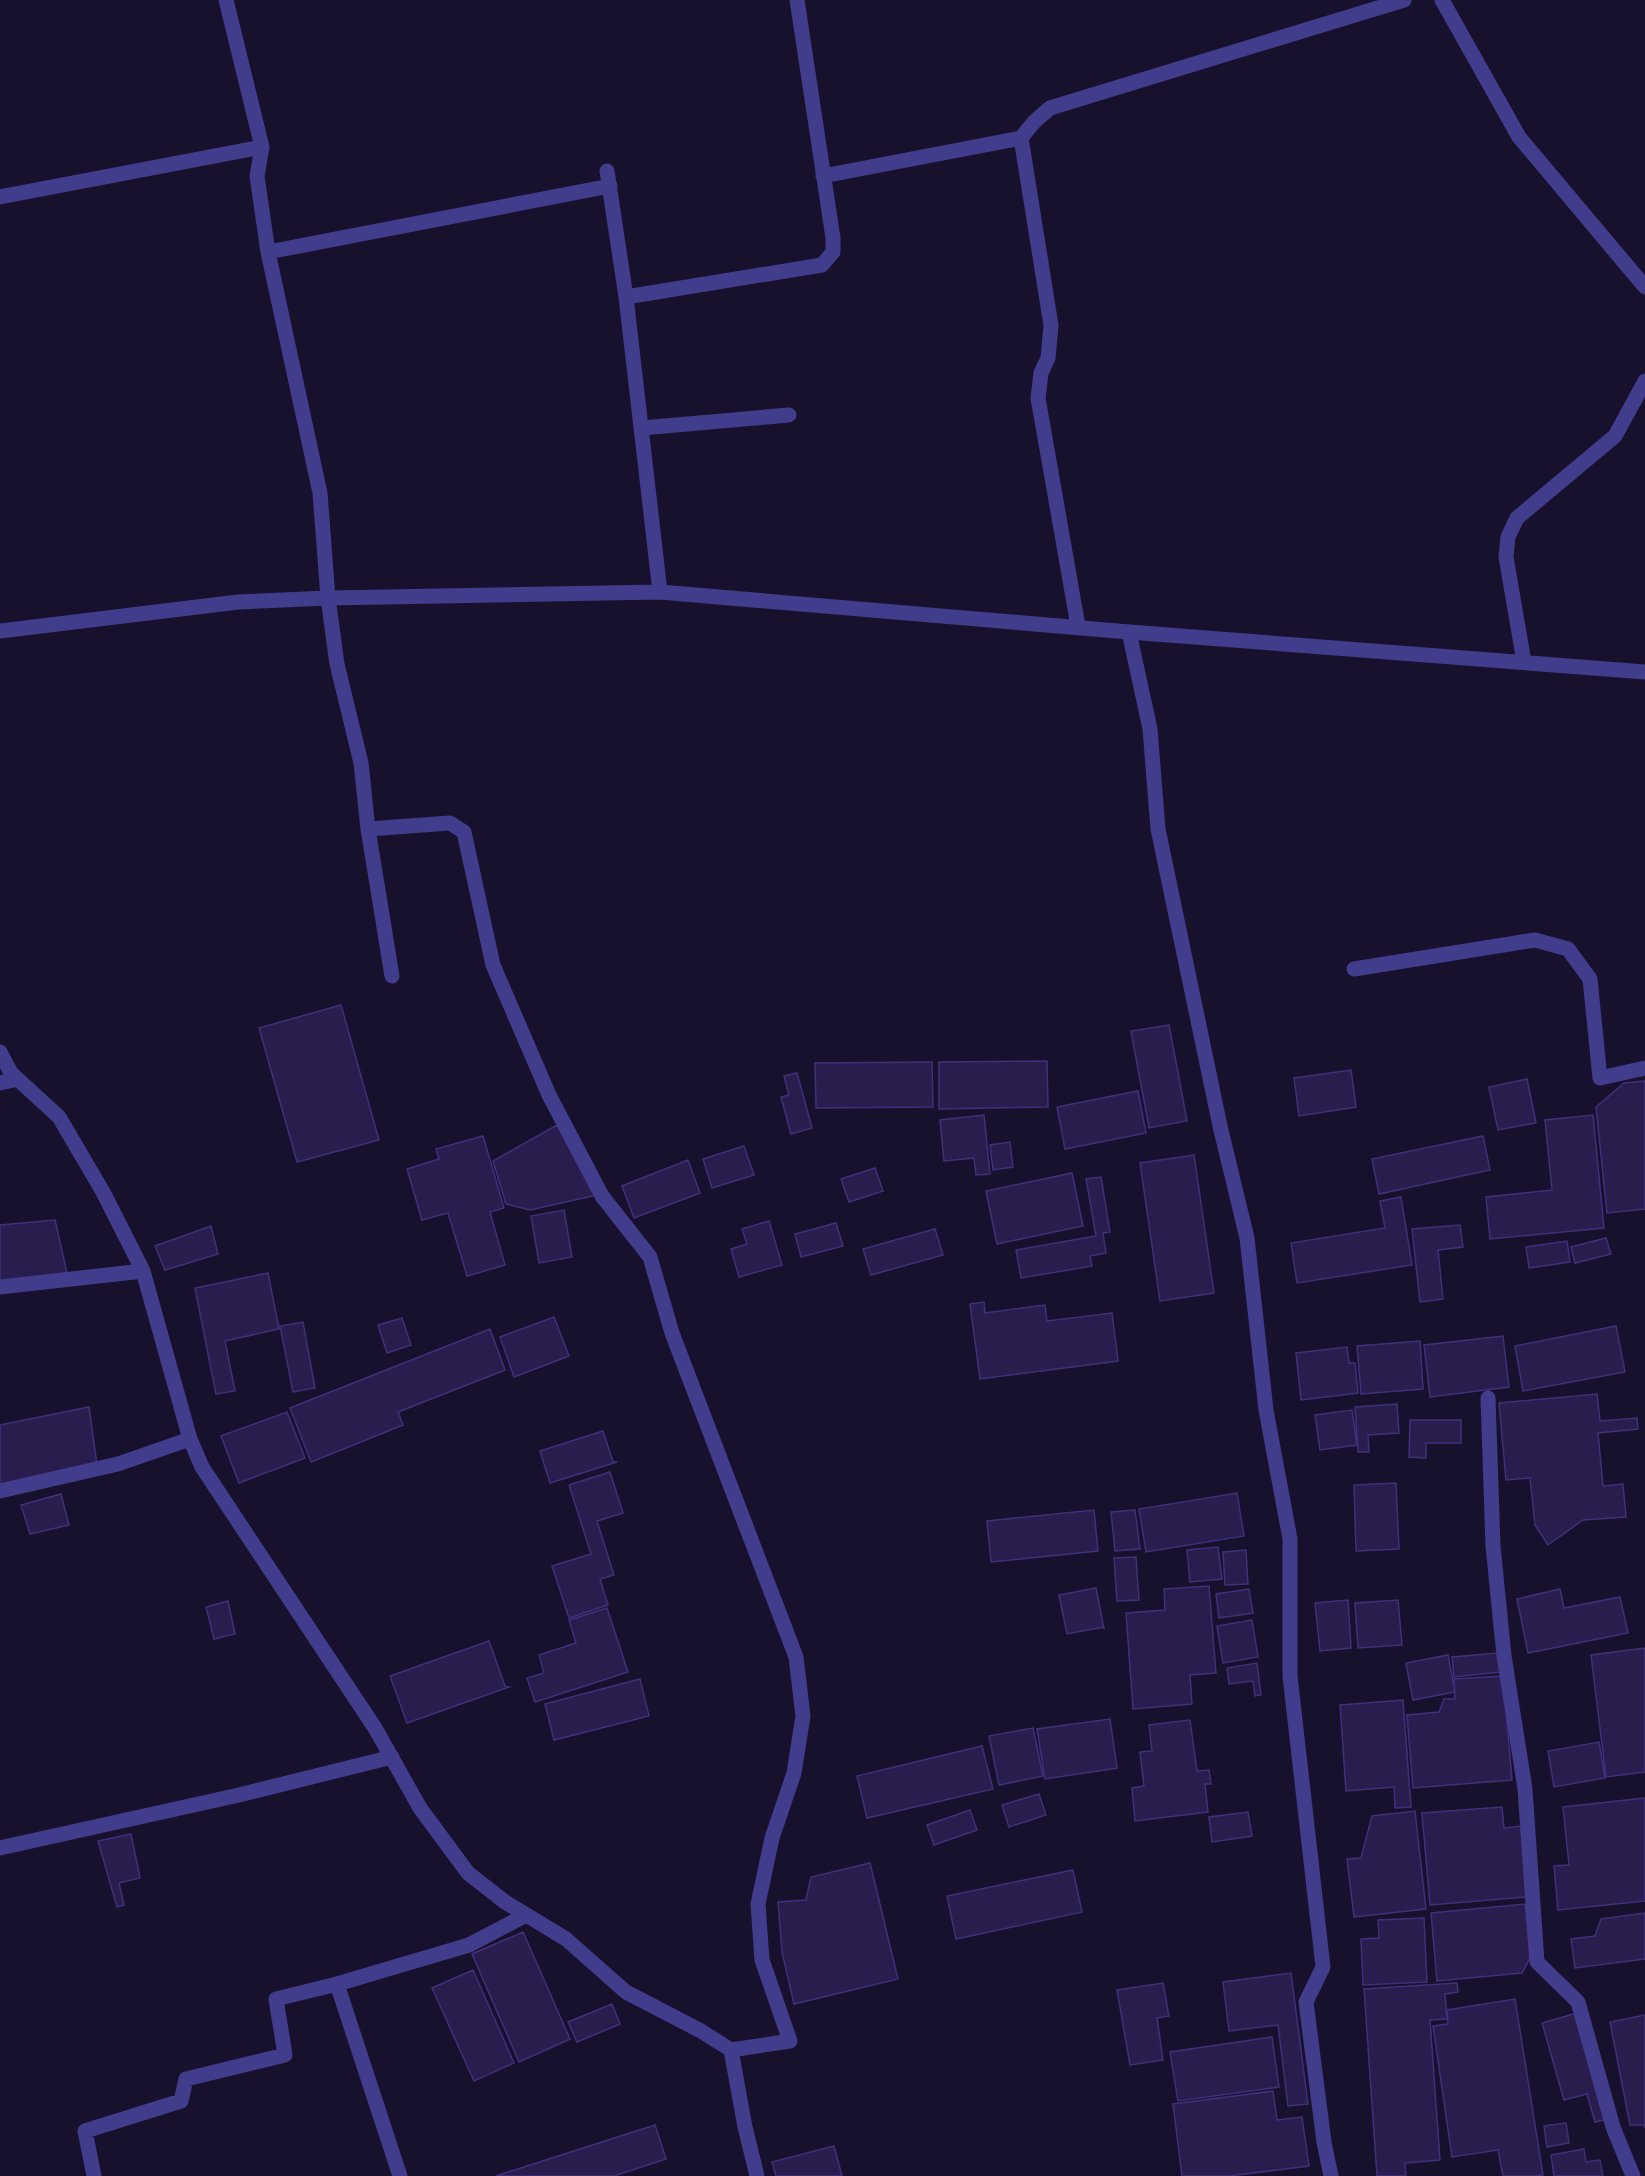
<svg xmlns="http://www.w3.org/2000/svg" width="1645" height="2176" font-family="Manrope,sans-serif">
<rect width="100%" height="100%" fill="#17112d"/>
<path fill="#291d4e" stroke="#412f7b" stroke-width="1.5" d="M 341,1005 L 379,1140 L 297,1162 L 259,1028 Z
M 1169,1025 L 1187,1121 L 1149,1128 L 1131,1031 Z
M 1047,1061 L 1048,1107 L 939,1109 L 939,1062 Z
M 932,1062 L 933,1107 L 816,1108 L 815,1063 Z
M 1351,1070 L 1356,1107 L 1299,1116 L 1294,1078 Z
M 797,1073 L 812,1128 L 791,1134 L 781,1097 L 789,1095 L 784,1076 Z
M 1527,1079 L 1536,1123 L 1498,1130 L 1489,1087 Z
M 1645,1081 L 1645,1209 L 1607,1213 L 1596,1107 L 1624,1083 Z
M 1138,1091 L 1146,1133 L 1065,1149 L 1057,1107 Z
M 984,1115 L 990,1174 L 976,1175 L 974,1158 L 944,1161 L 940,1120 Z
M 1593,1115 L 1604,1228 L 1490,1239 L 1486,1197 L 1552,1190 L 1545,1120 Z
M 557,1125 L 597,1195 L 530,1210 L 506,1204 L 493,1161 Z
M 483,1136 L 504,1208 L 490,1212 L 505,1265 L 467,1276 L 448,1213 L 422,1220 L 407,1169 L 439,1159 L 436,1149 Z
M 1483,1136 L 1490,1170 L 1379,1194 L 1372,1159 Z
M 1010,1142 L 1013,1167 L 993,1170 L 990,1145 Z
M 744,1146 L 754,1175 L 712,1188 L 703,1159 Z
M 1194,1155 L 1214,1293 L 1160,1301 L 1140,1163 Z
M 688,1160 L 700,1193 L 634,1218 L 622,1186 Z
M 875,1168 L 883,1191 L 849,1202 L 841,1179 Z
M 1072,1173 L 1083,1226 L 997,1244 L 986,1191 Z
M 1101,1177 L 1110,1232 L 1103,1233 L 1106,1253 L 1090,1256 L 1092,1266 L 1021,1278 L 1016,1250 L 1096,1236 L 1086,1179 Z
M 1401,1197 L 1412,1265 L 1297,1283 L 1291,1243 L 1385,1228 L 1380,1201 Z
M 564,1210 L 572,1257 L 539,1263 L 531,1216 Z
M 55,1220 L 67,1273 L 0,1281 L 0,1225 Z
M 769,1221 L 782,1265 L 739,1277 L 731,1249 L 747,1244 L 742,1229 Z
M 836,1223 L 843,1246 L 801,1257 L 795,1234 Z
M 1460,1225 L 1463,1247 L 1438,1250 L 1443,1299 L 1420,1302 L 1412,1229 Z
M 211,1226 L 218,1254 L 165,1270 L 155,1246 Z
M 935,1229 L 943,1255 L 871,1275 L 863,1249 Z
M 1606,1238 L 1611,1254 L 1575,1263 L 1571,1247 Z
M 1567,1241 L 1570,1262 L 1529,1268 L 1526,1247 Z
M 268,1273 L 279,1329 L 225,1341 L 235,1391 L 216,1394 L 195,1288 Z
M 984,1302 L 985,1313 L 1045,1305 L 1047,1321 L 1112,1313 L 1118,1361 L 980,1379 L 970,1304 Z
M 554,1317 L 569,1356 L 514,1377 L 500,1337 Z
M 402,1318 L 411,1345 L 387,1353 L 378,1325 Z
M 303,1322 L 315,1388 L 293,1392 L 280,1326 Z
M 1616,1326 L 1625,1372 L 1523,1391 L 1515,1346 Z
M 490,1329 L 505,1370 L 398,1412 L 403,1425 L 311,1462 L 290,1408 Z
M 1503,1336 L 1509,1387 L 1430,1397 L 1424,1345 Z
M 1420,1341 L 1423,1389 L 1361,1394 L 1357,1346 Z
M 1347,1347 L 1349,1363 L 1355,1363 L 1358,1393 L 1301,1400 L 1296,1353 Z
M 1597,1394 L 1600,1421 L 1637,1418 L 1638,1429 L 1598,1433 L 1603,1486 L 1623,1484 L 1626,1517 L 1583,1520 L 1548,1545 L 1535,1525 L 1530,1478 L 1506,1480 L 1499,1403 Z
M 1397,1404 L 1399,1433 L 1368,1435 L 1369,1452 L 1358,1452 L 1355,1407 Z
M 89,1407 L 97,1465 L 0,1486 L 0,1425 Z
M 1352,1410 L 1357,1445 L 1320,1450 L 1315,1415 Z
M 287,1412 L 305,1458 L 239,1483 L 221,1436 Z
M 1410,1420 L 1461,1420 L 1461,1443 L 1426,1443 L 1426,1458 L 1409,1457 Z
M 603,1431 L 613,1462 L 617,1462 L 550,1483 L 540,1451 Z
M 610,1472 L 623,1513 L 597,1521 L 614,1575 L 600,1579 L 608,1605 L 569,1618 L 552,1566 L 591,1554 L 569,1485 Z
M 1396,1483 L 1399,1549 L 1356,1551 L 1354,1485 Z
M 1237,1493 L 1244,1536 L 1146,1552 L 1139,1509 Z
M 61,1494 L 69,1525 L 30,1534 L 21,1505 Z
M 1094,1510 L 1098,1551 L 991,1562 L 987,1521 Z
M 1135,1510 L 1140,1549 L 1115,1551 L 1111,1512 Z
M 1218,1547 L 1222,1579 L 1190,1582 L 1187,1550 Z
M 1246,1550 L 1248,1584 L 1225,1585 L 1223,1552 Z
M 1136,1557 L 1139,1600 L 1117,1601 L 1114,1558 Z
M 1209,1586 L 1216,1673 L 1190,1675 L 1192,1704 L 1133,1709 L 1126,1613 L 1165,1610 L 1164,1589 Z
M 1096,1588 L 1104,1629 L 1104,1627 L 1067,1634 L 1059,1595 Z
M 1249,1589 L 1253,1613 L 1219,1618 L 1216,1594 Z
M 1560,1589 L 1564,1608 L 1620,1597 L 1628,1633 L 1528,1653 L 1517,1599 Z
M 1348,1600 L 1351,1648 L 1320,1651 L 1315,1603 Z
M 1398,1600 L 1402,1645 L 1358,1648 L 1355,1603 Z
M 228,1601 L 235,1634 L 214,1639 L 206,1607 Z
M 607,1608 L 628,1672 L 535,1702 L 527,1678 L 544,1673 L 539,1655 L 576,1643 L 569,1620 Z
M 1252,1620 L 1258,1657 L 1223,1663 L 1217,1626 Z
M 489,1641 L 505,1686 L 509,1687 L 407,1723 L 390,1676 Z
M 1645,1648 L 1645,1772 L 1606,1777 L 1591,1655 Z
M 1498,1653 L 1500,1672 L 1454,1677 L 1452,1657 Z
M 1448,1655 L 1455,1692 L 1413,1700 L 1406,1663 Z
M 1257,1663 L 1261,1695 L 1255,1696 L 1253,1681 L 1229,1684 L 1227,1668 Z
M 1503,1676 L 1512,1780 L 1413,1788 L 1407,1715 L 1439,1712 L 1444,1699 L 1455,1699 L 1454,1679 Z
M 640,1679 L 649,1716 L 554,1740 L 545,1704 Z
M 1403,1700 L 1411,1807 L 1395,1808 L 1394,1787 L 1346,1791 L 1340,1705 Z
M 1110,1719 L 1117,1768 L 1045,1779 L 1037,1729 Z
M 1190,1720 L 1197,1771 L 1209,1770 L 1211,1784 L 1205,1784 L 1208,1812 L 1135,1821 L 1132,1788 L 1144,1786 L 1140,1752 L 1152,1751 L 1149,1725 Z
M 1033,1728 L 1043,1776 L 999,1785 L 989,1736 Z
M 1599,1742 L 1605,1778 L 1554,1787 L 1548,1751 Z
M 982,1746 L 993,1789 L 867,1818 L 857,1776 Z
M 1039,1794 L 1046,1815 L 1009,1827 L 1002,1805 Z
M 1645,1798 L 1645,1901 L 1558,1910 L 1554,1866 L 1569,1865 L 1563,1807 Z
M 1502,1807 L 1504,1828 L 1521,1826 L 1527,1897 L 1430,1905 L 1422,1813 Z
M 970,1810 L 977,1830 L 934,1845 L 927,1825 Z
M 1415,1811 L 1426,1909 L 1354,1917 L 1347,1859 L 1361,1858 L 1372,1816 Z
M 1248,1812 L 1252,1836 L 1212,1842 L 1209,1817 Z
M 131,1834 L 140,1878 L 119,1883 L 124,1905 L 117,1907 L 98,1841 Z
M 870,1863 L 898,1979 L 794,2004 L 782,1952 L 778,1902 L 806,1900 L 811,1877 Z
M 1073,1870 L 1082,1912 L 956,1939 L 947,1896 Z
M 1525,1904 L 1530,1958 L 1522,1973 L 1437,1981 L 1431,1913 Z
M 1645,1913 L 1645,1959 L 1575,1968 L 1571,1939 L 1595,1936 L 1601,1919 Z
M 1424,1918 L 1427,1982 L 1363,1985 L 1361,1939 L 1379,1938 L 1378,1920 Z
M 523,1932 L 570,2039 L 519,2062 L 472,1954 Z
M 473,1970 L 514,2063 L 474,2081 L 432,1988 Z
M 1291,1973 L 1308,2104 L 1288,2106 L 1278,2025 L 1229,2031 L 1223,1982 Z
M 1163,1983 L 1169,2016 L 1157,2018 L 1163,2060 L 1130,2065 L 1117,1990 Z
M 1457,1983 L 1458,1992 L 1445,1994 L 1447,2019 L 1430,2020 L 1440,2160 L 1405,2163 L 1406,2176 L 1377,2176 L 1364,1989 Z
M 1515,1999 L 1543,2175 L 1534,2176 L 1503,2176 L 1498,2150 L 1452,2157 L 1433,2026 L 1448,2024 L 1447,2010 Z
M 612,2004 L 620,2024 L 577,2042 L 568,2022 Z
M 1577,2013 L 1608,2119 L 1595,2122 L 1587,2094 L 1564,2100 L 1542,2023 Z
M 1645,2015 L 1645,2128 L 1644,2125 L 1630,2125 L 1610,2022 Z
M 1272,2037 L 1279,2087 L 1178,2101 L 1170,2052 Z
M 1273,2091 L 1277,2120 L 1302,2117 L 1309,2166 L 1229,2176 L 1182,2176 L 1173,2104 Z
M 1566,2123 L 1569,2143 L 1547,2147 L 1544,2126 Z
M 655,2125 L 666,2159 L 614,2176 L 496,2176 Z
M 834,2146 L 842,2176 L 776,2176 L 772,2162 Z
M 1584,2149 L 1586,2162 L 1600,2160 L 1603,2176 L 1554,2176 L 1551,2155 Z"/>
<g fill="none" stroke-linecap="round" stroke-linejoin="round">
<path stroke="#423c8c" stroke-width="15" d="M 328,598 L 337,664 L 361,763 L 368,829 L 392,976
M 1129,632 L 1150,729 L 1158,829 L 1220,1126 L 1247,1238 L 1266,1410 L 1290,1539 L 1290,1676 L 1323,1967 L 1306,2002 L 1324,2142 L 1331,2176
M 368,829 L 450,823 L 464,832 L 493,965 L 549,1095 L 602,1196 L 650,1257 L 672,1333 L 796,1657 L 803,1716 L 794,1773 L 772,1838 L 758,1904 L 762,1960 L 790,2041 L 731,2050
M 1354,969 L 1535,940 L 1568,949 L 1590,979 L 1600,1078 L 1645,1068
M 0,1052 L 11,1073 L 59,1117 L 103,1192 L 143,1271 L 190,1439 L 202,1467 L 375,1728 L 420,1808 L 468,1873 L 505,1902 L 566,1939 L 626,1992 L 701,2031 L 731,2050 L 745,2127 L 757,2176
M 0,1083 L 18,1079
M 0,1287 L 143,1271
M 1488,1398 L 1493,1546 L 1504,1656 L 1525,1789 L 1537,1962 L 1578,2002 L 1613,2127 L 1633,2176
M 0,1491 L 118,1464 L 190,1439
M 0,1848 L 239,1795 L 392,1757
M 337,1984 L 400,2176
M 94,2176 L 85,2131 L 181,2101 L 186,2079 L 285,2055 L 276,1999 L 337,1984 L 469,1945 L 526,1915"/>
<path stroke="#423c8c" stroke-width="15" d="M 226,0 L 262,147 L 257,176 L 268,252 L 320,493 L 328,598
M 1442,0 L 1519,137 L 1645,287
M 1021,138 L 1051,325 L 1048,358 L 1041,373 L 1038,398 L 1078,626
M 607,171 L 626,297 L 660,592
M 823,176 L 1021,138 L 1034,122 L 1050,108 L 1404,0
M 0,197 L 262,147
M 268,252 L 610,186
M 626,297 L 822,265 L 833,252 L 833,238 L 797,0
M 642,428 L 789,415
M 0,631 L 238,602 L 328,598 L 660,592 L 1129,632 L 1645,672
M 1524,662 L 1506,557 L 1508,537 L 1517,518 L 1615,436 L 1645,381"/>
</g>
</svg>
